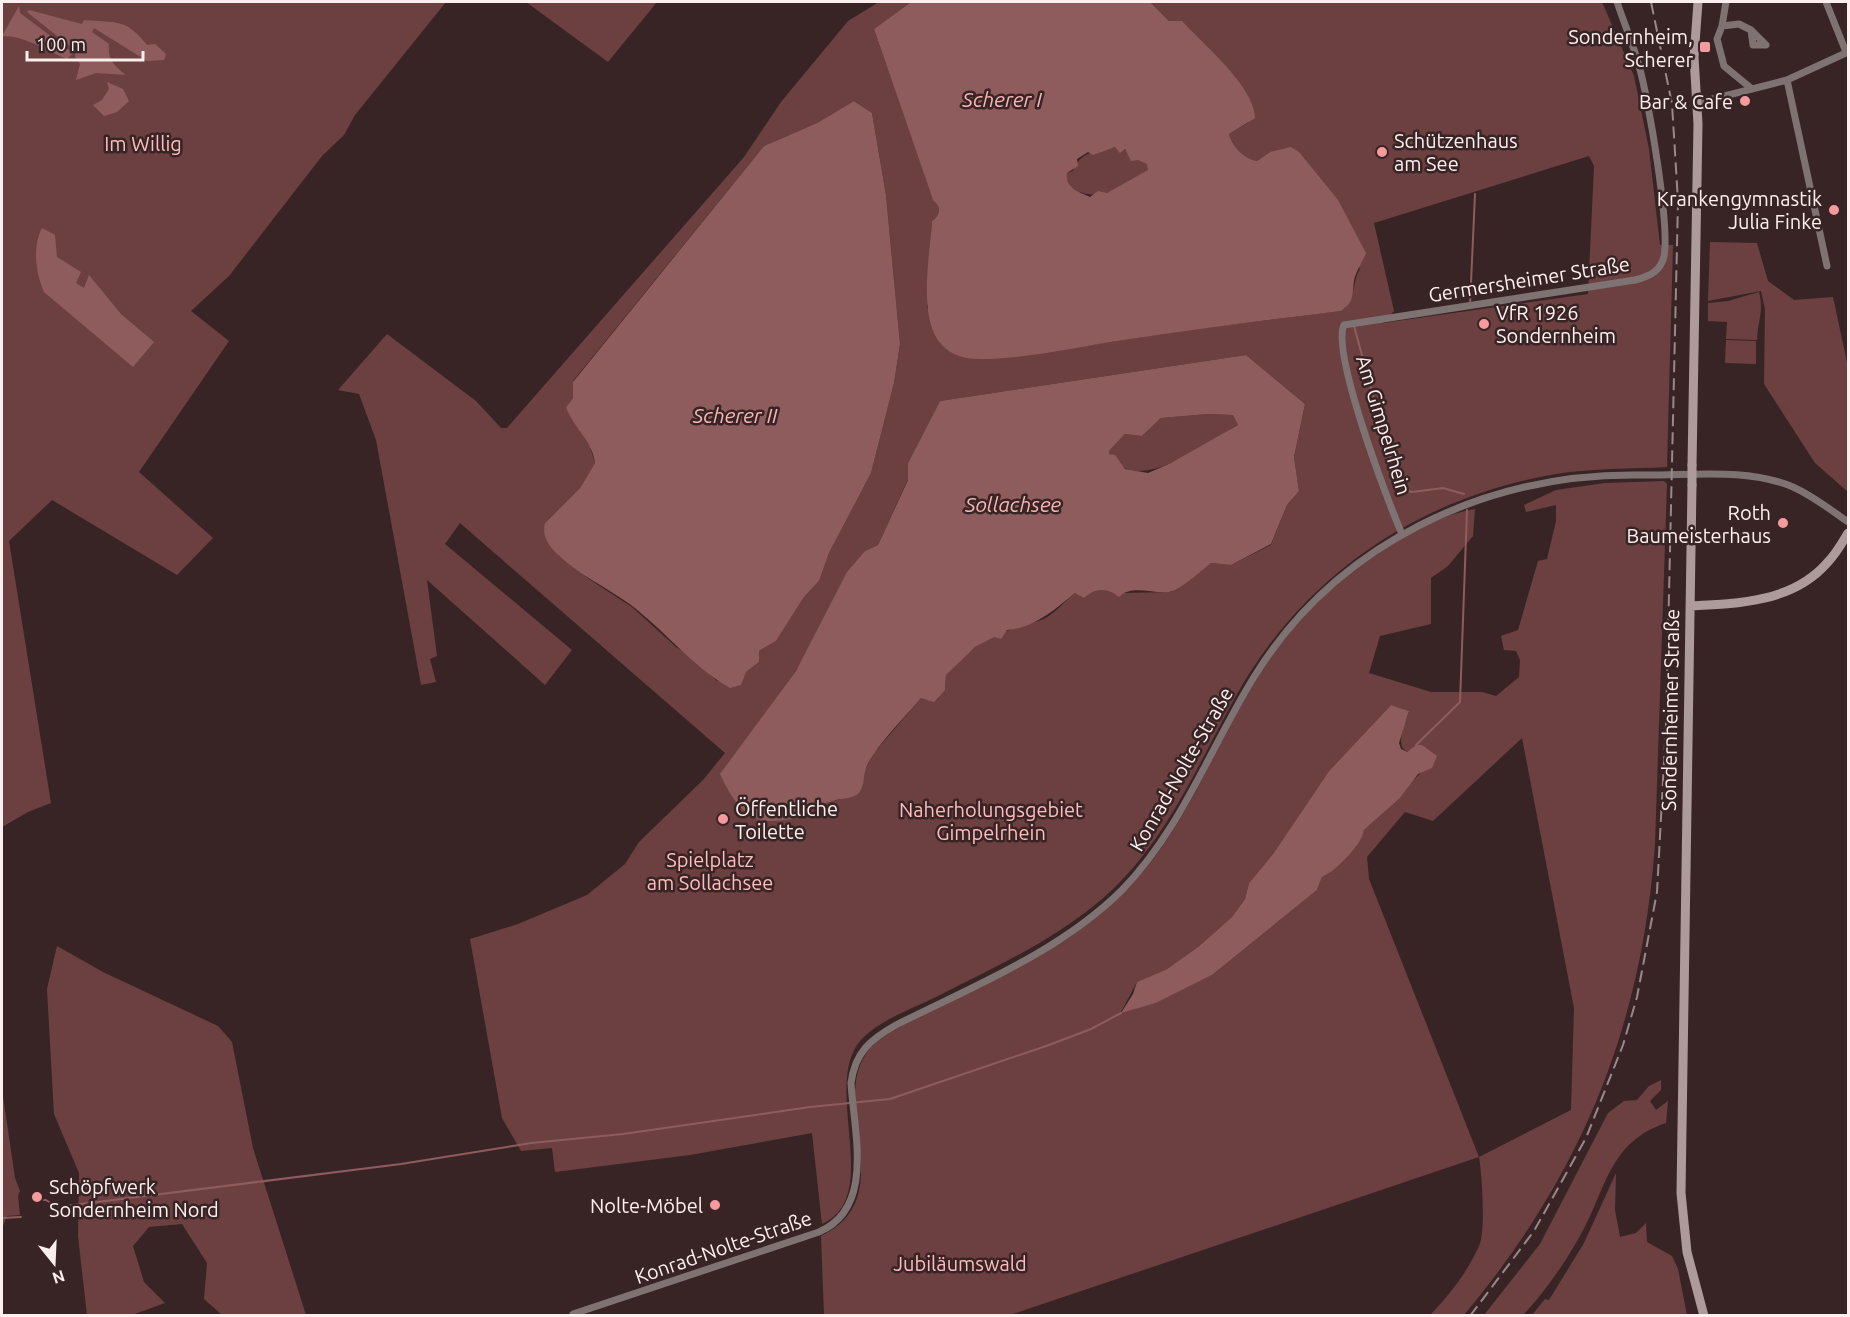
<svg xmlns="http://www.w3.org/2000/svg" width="1850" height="1317" font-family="Ubuntu,sans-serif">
<rect width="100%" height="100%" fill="#392425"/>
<path fill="#6c4041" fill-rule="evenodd" d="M 2,2 L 446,2 L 355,115 L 344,135 L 322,156 L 229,276 L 191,311 L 229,341 L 139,472 L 213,538 L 177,575 L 52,500 L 9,541 L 51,803 L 28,812 L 2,827 Z
M 526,2 L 657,2 L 608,62 Z
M 879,2 L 911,2 L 874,29 L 933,199 C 942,207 940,215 932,221 L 927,308 L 977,359 L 1019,356 L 1194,329 L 1341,311 C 1357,301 1351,283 1360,269 L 1270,152 L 1257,161 C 1244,159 1232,146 1229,134 L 1249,122 L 1169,21 L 1150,2 L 1602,2 L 1634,76 L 1649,149 L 1660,245 L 1673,245 L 1667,467 C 1630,469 1593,468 1556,474 C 1416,498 1299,578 1232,703 C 1195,771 1162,848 1102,899 C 1053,941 993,968 936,997 C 912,1009 873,1022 857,1045 C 825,1094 882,1197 822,1224 L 812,1133 L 690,1155 L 555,1172 L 552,1148 L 521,1151 L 502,1118 L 470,939 L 518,924 L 587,895 L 625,864 L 639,842 L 703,780 L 725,753 L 460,523 L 445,544 L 572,650 L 545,685 L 427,580 L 437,656 L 430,659 L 436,682 L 421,685 L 376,440 L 359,394 L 338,390 L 387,334 L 476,401 L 501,428 L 507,428 L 744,157 L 781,102 L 848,21 ZM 854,101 L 872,113 L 886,195 L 900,344 L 894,383 L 871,473 L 829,553 L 819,581 L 804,597 L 776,641 L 758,652 L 759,662 L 746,672 L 717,681 L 691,656 L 676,647 L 632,607 L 589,579 L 557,553 L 545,523 L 580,488 L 595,463 L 590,447 L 566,407 L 573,398 L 573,381 L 764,146 L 817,123 ZM 1589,156 L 1594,166 L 1588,294 L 1383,323 L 1394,311 L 1374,223 ZM 1246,355 L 1305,404 L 1294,457 L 1299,491 L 1287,505 L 1271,545 L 1231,565 L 1211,563 L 1171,592 L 1123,593 L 1103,589 L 1087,594 L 1075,593 C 1066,600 1052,617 1041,620 C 1020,626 997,633 977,646 C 965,653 955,666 946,675 L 945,690 L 921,698 L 874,753 L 865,770 L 862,787 C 843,801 822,803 801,813 L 800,818 L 761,820 L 749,814 L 721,774 L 796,671 L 865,551 L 878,545 L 908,479 L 908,463 L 940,401 Z
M 1116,147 L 1124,149 L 1130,156 L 1148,164 L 1148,170 C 1130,186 1097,204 1074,189 C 1069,186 1066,180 1067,173 L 1073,171 C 1080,151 1097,151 1116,147 Z
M 1710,242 L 1757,243 L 1768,281 L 1794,300 L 1833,297 L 1848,367 L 1848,492 L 1815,463 L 1764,384 L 1765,309 L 1761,291 L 1708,301 Z
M 1759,292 C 1764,311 1758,320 1757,340 L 1726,339 L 1727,322 L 1708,321 L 1708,303 L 1728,301 Z
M 1726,340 L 1756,341 L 1756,364 L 1725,363 Z
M 1208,414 L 1233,415 L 1238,425 C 1210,441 1158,480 1127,469 C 1121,467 1115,459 1109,454 L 1108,452 L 1125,434 L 1142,436 L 1161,418 Z
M 1664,481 L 1667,484 L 1655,844 C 1642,1027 1581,1175 1464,1315 L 1430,1315 C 1449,1296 1468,1271 1479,1246 C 1486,1232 1482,1174 1479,1157 L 1010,1315 L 824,1315 L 821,1236 C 901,1198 830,1107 866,1054 C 873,1042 886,1035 898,1028 L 1064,941 C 1102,915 1136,885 1162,847 C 1199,794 1223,732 1258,677 C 1303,605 1389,525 1475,509 L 1473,536 L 1448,566 L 1431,578 L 1431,624 L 1380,636 L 1369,673 L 1431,692 L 1482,692 L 1496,696 L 1519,677 L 1520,660 L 1516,651 L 1504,650 L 1501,636 L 1518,630 L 1538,561 L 1547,559 L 1556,521 L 1556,505 L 1526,512 L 1524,505 L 1556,490 L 1605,483 ZM 1391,705 L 1409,711 C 1406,724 1394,744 1407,752 L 1416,745 L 1425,769 L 1403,790 L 1399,799 L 1364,830 C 1363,840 1333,873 1322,877 L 1317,890 L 1212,975 L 1156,1003 L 1121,1012 L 1137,982 L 1167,969 L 1198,947 L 1232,917 L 1245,899 L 1249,883 L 1273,854 L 1329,771 ZM 1522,738 L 1574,1008 L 1571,1110 L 1479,1157 L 1369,879 L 1367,857 L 1405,812 L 1433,821 Z
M 57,946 L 103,972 L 218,1026 L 232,1042 L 253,1148 L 306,1315 L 222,1315 L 204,1299 L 207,1263 L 182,1224 L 149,1227 L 133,1246 L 144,1282 L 165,1303 L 132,1315 L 87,1315 L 78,1236 L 79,1173 L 54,1114 L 47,989 Z
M 1661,1080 L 1661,1090 L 1650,1101 L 1656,1110 L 1668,1101 L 1666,1123 C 1608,1142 1606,1191 1580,1236 C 1564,1264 1545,1292 1523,1315 L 1484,1315 L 1540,1244 L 1608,1113 L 1624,1101 L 1637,1100 L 1649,1086 Z
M 2,1089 L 15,1178 L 20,1191 L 18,1196 L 20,1215 L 7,1216 L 2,1228 Z
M 1616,1173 L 1615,1210 L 1620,1237 L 1636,1233 L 1646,1223 L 1647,1242 L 1672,1256 L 1678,1269 L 1687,1315 L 1532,1315 L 1545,1299 L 1549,1300 L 1584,1243 Z"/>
<path fill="#8e5c5d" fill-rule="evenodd" d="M 911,2 L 1150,2 L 1169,21 L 1182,21 C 1203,44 1255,87 1255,118 L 1229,134 C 1232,146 1244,159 1257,161 L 1270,152 L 1291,147 L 1299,152 L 1338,200 L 1366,253 C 1363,261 1355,273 1354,281 C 1352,293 1355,302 1341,311 C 1268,320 1196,329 1124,340 C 1076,347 1027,359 979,359 C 965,359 951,355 942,345 C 917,319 930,255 932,221 C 940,215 942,207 933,200 L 874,29 ZM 1115,147 L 1120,153 L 1125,149 L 1131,161 L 1138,160 L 1147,164 L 1148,170 L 1107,193 L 1098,191 L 1090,197 C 1079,192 1065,188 1067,173 L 1078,166 L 1077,159 L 1088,152 L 1093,155 Z
M 19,6 L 20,13 L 73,53 L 67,59 C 45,50 26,36 2,36 Z
M 29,10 L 82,24 L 84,20 C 116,23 126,18 147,45 L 155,44 L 166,54 L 164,60 L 147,61 L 94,28 L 92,32 L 109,44 C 107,60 115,66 126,75 L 96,73 L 76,80 L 80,64 L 75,57 L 76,51 L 27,12 Z
M 107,82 L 123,89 L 129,101 L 117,112 L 104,116 L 93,105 L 102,100 L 109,89 Z
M 854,101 L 872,113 L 886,195 L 900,344 L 894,383 L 871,473 L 829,553 L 819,581 L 804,597 L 776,641 L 759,651 L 759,662 L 746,672 L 741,685 L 730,688 C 692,666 665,631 631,605 C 606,587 577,574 555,552 C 547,543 542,535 545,523 L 580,488 L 595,463 C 593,442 573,427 566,407 L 573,398 L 573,382 L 764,146 L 817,123 Z
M 42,228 L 55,235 L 57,257 L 81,272 L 76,283 L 84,288 L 89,275 L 121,314 L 154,342 L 133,367 L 44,292 C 36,274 32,247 42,228 Z
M 1246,355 L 1305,404 L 1294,457 L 1299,491 L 1287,505 L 1271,544 L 1231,565 L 1211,563 C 1202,570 1179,591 1169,592 C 1153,594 1131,584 1119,597 C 1108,587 1095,588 1084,598 L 1075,593 C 1054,610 1034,628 1007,630 L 1001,639 L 994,637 L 975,647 L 946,675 L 945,690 L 934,702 L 921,698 C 906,716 874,748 866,768 C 863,776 865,787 858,794 C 851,799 843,798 836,800 C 824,804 812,807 801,813 L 800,818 C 788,819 773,823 761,820 C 741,816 728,791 720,774 L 796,671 L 847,572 L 865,551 L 878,545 L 908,480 L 908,463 L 940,401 ZM 1208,414 L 1233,415 L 1238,425 L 1171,463 L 1148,473 L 1125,469 L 1115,455 L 1109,454 L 1109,451 L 1125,434 L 1142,436 L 1161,418 Z
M 1391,705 L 1409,711 L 1399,743 L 1401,749 L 1407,752 L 1416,745 L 1422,745 L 1437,756 L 1432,768 L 1418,774 L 1399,799 L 1364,830 C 1363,843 1335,872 1322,877 L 1317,890 L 1212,975 L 1156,1003 L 1121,1013 L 1133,994 L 1137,982 L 1167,969 L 1198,947 L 1232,917 L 1245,899 L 1249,883 L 1273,854 L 1329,771 Z"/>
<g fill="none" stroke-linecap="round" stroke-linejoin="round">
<path stroke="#8e5c5d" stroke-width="2" d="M 1470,305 L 1475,194
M 1354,326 L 1398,487 L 1412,492 L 1443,488 L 1464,494
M 1416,745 L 1460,702 L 1467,510
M 42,1200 L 46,1200 L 57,1207 L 401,1164 L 531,1143 L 623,1134 L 810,1107 L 890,1099 L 1049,1045 L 1091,1029 L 1121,1013
M 2,1218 L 21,1217"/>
<path stroke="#7e7372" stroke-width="7" d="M 1826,2 L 1846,52
M 1722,26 L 1726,2
M 1751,30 L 1766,45 L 1753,45 L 1751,30 L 1739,24 L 1722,26 L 1717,39 L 1724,66 L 1752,89
M 1787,80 L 1827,266
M 1697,103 L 1787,80 L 1848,52
M 1402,534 C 1388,502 1331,352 1344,325 L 1635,280 C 1647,277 1658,273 1663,260 C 1672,235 1648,96 1639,66 C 1633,44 1624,23 1617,2
M 573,1314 L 819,1232 C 875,1208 854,1133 851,1083 C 855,1052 871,1039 896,1025 C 973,986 1060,952 1122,890 C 1181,830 1210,748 1254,677 C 1336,544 1485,473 1639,475 C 1688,476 1746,467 1793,487 C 1813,496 1831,510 1848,522"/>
<path stroke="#ad9b9b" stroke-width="9" d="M 1692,465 L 1698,124 L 1694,57 L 1698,2
M 1692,485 L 1681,1193 L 1687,1252 L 1704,1316
M 1690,606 C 1738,604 1793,602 1827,563 C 1836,554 1842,543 1848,533"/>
<path stroke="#9b8989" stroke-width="2" stroke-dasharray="12 6" stroke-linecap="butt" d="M 1470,1316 L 1534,1231 L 1586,1138 L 1623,1045 L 1637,997 L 1657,892 L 1666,725 L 1678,201 L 1672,104 L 1651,2"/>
<path stroke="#ad9b9b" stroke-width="9" d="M 1692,485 L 1692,465"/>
</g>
<g fill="#f59b9d" stroke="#392425" stroke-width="2">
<rect x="1699" y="41" width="12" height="12" rx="3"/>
<circle cx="1745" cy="101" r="6"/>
<circle cx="1382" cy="152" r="6"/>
<circle cx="1834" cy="210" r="6"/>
<circle cx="1484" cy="324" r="6"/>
<circle cx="1783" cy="523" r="6"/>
<circle cx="723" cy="819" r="6"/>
<circle cx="37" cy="1197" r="6"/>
<circle cx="715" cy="1205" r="6"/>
</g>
<g text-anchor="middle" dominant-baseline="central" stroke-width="5" stroke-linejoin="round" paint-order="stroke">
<g font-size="20" fill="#feefef" stroke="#392425" text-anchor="end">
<text x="1693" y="36">Sondernheim,<tspan x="1693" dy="23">Scherer</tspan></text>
<text x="1733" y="101">Bar &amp; Cafe</text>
<text x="1394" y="140" text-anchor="start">Schützenhaus<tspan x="1394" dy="23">am See</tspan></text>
<text x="1822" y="198">Krankengymnastik<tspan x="1822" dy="23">Julia Finke</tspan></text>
<text x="1496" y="312" text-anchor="start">VfR 1926<tspan x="1496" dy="23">Sondernheim</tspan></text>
<text x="1771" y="512">Roth<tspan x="1771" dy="23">Baumeisterhaus</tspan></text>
<text x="735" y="808" text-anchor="start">Öffentliche<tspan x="735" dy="23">Toilette</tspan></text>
<text x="49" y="1186" text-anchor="start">Schöpfwerk<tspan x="49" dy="23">Sondernheim Nord</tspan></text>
<text x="703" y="1205">Nolte-Möbel</text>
</g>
<g font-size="20" fill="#febcbd" stroke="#392425">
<text x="143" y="143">Im Willig</text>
<text x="991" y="809">Naherholungsgebiet<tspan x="991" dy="23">Gimpelrhein</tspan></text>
<text x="710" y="859">Spielplatz<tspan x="710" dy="23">am Sollachsee</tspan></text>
<text x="960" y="1263">Jubiläumswald</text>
</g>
<g font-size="20" fill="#feefef" stroke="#392425">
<text transform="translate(1529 279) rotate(-9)">Germersheimer Straße</text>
<text transform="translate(1384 425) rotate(73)">Am Gimpelrhein</text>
<text transform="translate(1670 710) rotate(-89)">Sondernheimer Straße</text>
<text transform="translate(1181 769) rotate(-60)">Konrad-Nolte-Straße</text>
<text transform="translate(723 1247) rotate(-19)">Konrad-Nolte-Straße</text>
</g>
<g font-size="21" font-style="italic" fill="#f7b6b6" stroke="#392425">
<text x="1002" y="99">Scherer I</text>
<text x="735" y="415">Scherer II</text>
<text x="1013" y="504">Sollachsee</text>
</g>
</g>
<rect width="1850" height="1317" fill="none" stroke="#feefef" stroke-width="6"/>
<g transform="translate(54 1263) rotate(162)" stroke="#392425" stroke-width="4.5" paint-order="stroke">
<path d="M0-4.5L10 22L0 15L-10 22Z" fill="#feefef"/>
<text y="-9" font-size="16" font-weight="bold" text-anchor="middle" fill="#feefef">N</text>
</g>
<path d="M27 51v9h116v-9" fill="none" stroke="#feefef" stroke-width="3"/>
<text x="36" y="51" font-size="18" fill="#feefef" stroke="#392425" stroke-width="4.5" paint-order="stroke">100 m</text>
</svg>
